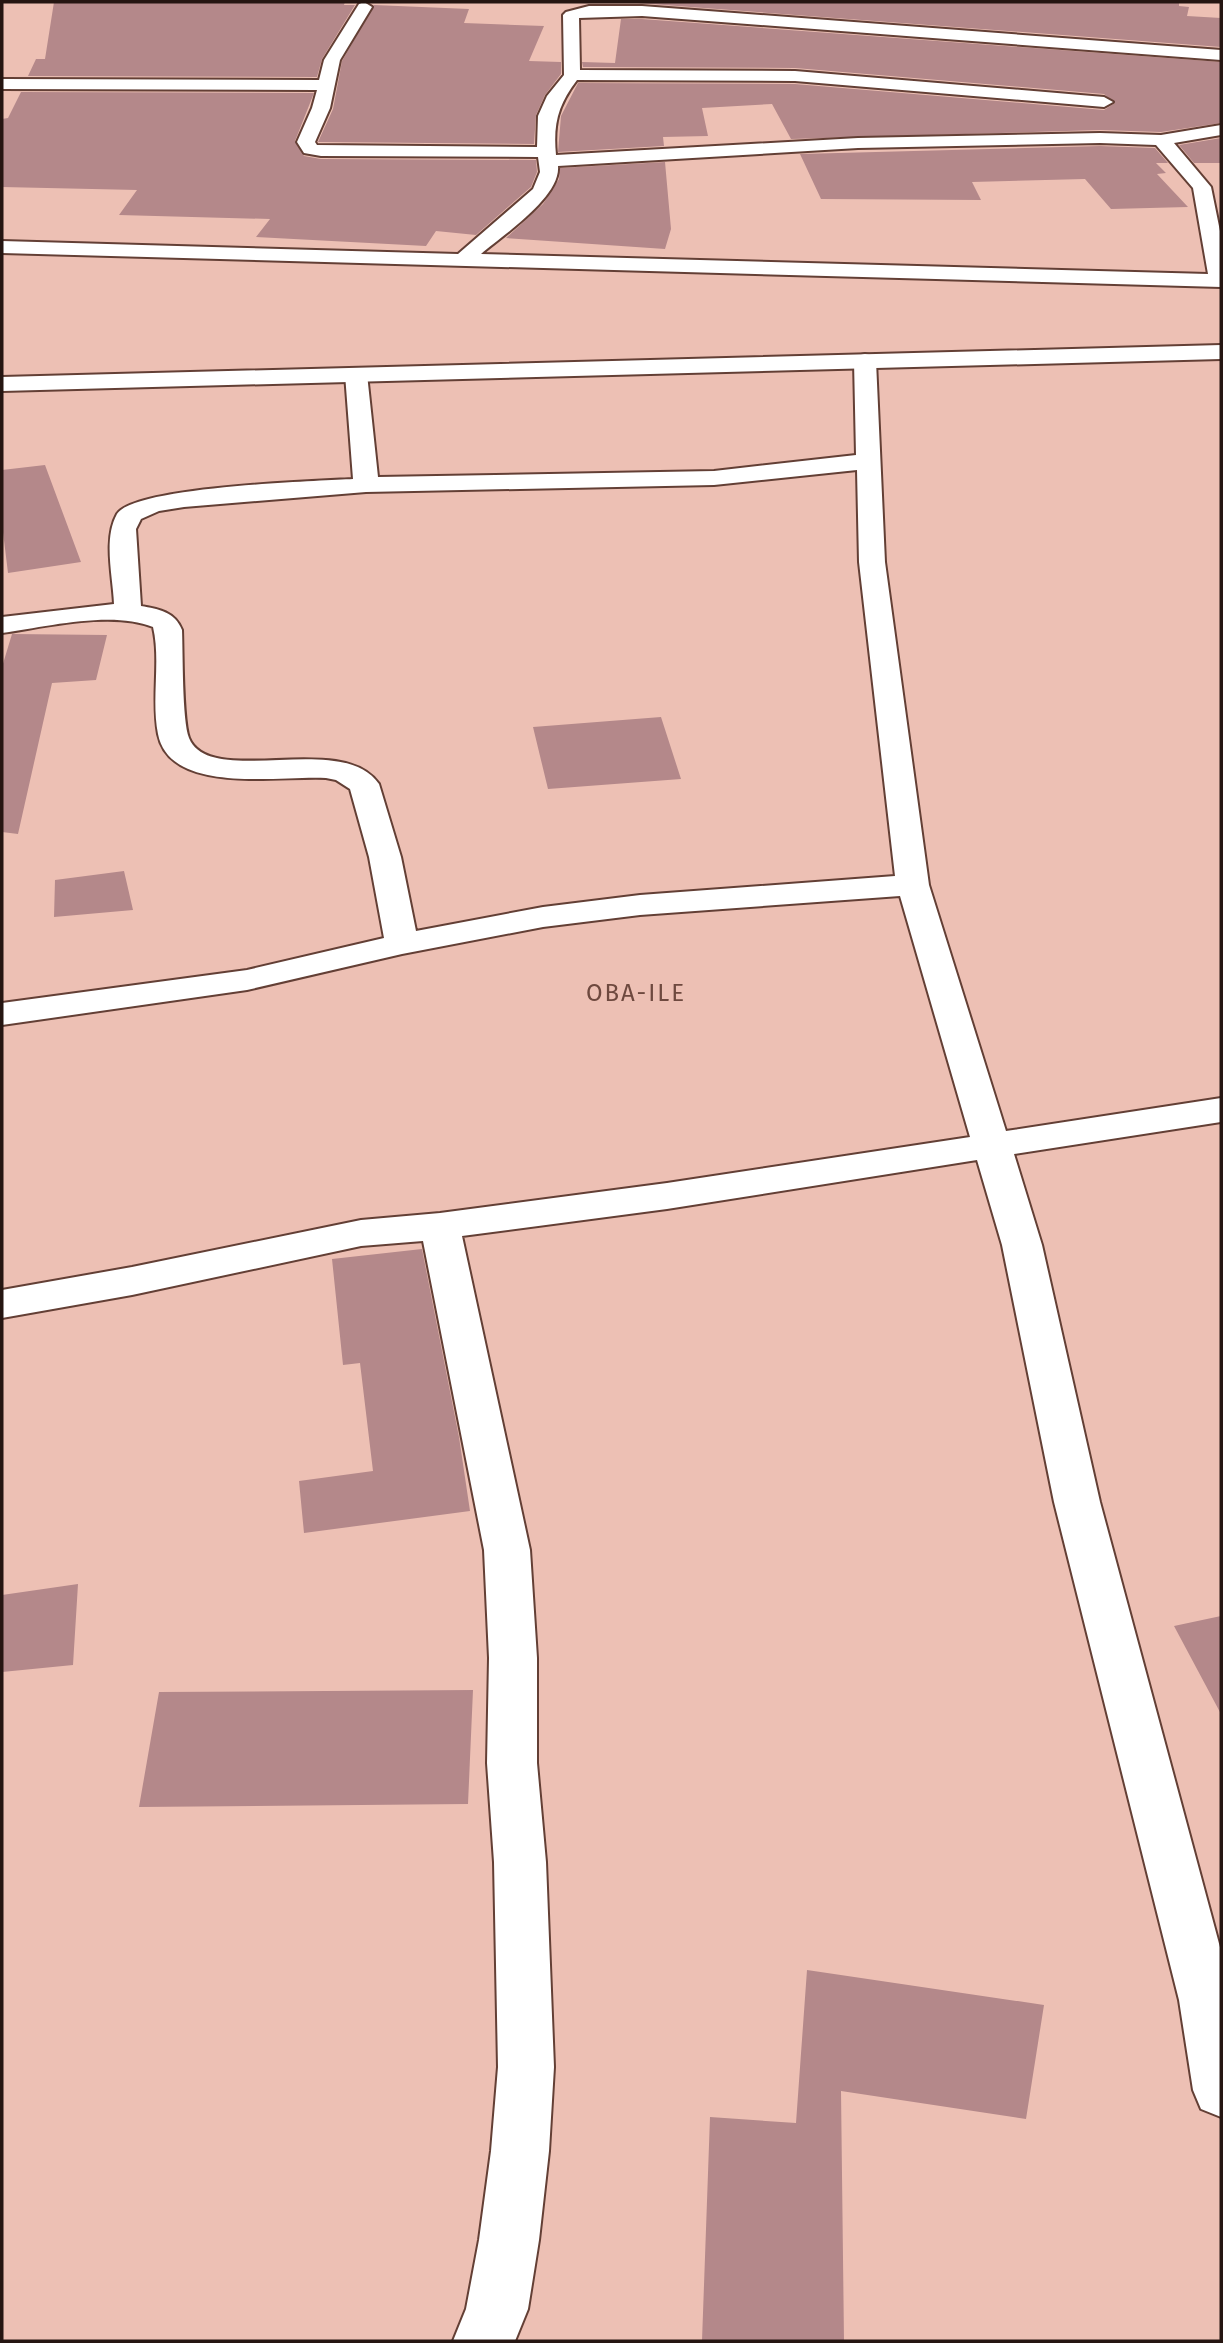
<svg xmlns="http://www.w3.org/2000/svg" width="1223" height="2343" font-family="'Fira Sans',sans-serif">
<rect width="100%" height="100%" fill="#edc0b4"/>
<path fill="#b4888a" d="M 54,2 L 345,2 L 344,5 L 355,5 L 322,59 L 317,77 L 28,76 L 36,59 L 45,59 Z
M 624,2 L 1179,3 L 1179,6 L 1189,7 L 1187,16 L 1221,18 L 1221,47 Z
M 374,5 L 469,9 L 464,23 L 544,26 L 529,61 L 561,62 L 561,74 L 545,95 L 536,115 L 534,144 L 318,142 L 333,109 L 342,61 Z
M 621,19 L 642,19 L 1221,62 L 1221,123 L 1161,132 L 1100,130 L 791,139 L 772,104 L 702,108 L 708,136 L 663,137 L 664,146 L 558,152 L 561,116 L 578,83 L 795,84 L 1104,110 L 1115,103 L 1104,94 L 795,68 L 583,67 L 582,62 L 615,63 Z
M 21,92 L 314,93 L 295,141 L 304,156 L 321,159 L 536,160 L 537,172 L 531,187 L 476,235 L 436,231 L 426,246 L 256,237 L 270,219 L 119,215 L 137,190 L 2,187 L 2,119 L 8,118 Z
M 1221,138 L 1221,163 L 1194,163 L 1179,145 Z
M 1100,146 L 1155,148 L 1168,163 L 1156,163 L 1166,173 L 1157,174 L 1188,207 L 1111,209 L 1085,179 L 972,182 L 981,200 L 821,199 L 800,154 Z
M 665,162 L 671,229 L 665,249 L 506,238 L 543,204 L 559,179 L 560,168 Z
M 45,465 L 81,562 L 8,573 L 2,524 L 2,470 Z
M 12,634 L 107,635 L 96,680 L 52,683 L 18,834 L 2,832 L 2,667 Z
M 661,717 L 681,779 L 548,789 L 533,727 Z
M 124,871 L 133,910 L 54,917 L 55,880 Z
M 422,1249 L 459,1437 L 470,1511 L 304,1533 L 299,1481 L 373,1471 L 360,1363 L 343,1365 L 332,1259 Z
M 78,1584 L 73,1665 L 2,1672 L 2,1595 Z
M 1221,1616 L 1221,1714 L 1174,1626 Z
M 473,1690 L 468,1804 L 139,1807 L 159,1692 Z
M 807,1970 L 1044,2005 L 1026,2119 L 841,2091 L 844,2341 L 702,2341 L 710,2117 L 796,2123 Z"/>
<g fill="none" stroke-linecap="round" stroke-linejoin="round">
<defs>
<path id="street" d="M 364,2 L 372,7 L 340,60 L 330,108 L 315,142 L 317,145 L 537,147 L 538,116 L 547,96 L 564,75 L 563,15 L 566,12 L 589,6 L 642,6 L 1221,50 L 1221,60 L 642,16 L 579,18 L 580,70 L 795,71 L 1104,97 L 1113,102 L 1104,107 L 795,81 L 577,80 C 558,105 553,124 556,155 L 858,138 L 1100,133 L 1161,135 L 1221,125 L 1221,135 L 1174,143 L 1211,187 L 1221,236 L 1221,287 L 2,253 L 2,241 L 458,254 L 533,189 L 540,172 L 538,157 L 321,156 L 304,153 L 297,142 L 312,108 L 317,90 L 2,89 L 2,79 L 319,80 L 324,60 L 359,4 ZM 1100,143 L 1156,145 L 1193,188 L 1208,274 L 481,254 C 503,235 561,197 558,166 L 858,148 Z
M 865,354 L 873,356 L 876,361 L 885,562 L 929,885 L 1006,1131 L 1221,1098 L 1221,1122 L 1014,1154 L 1042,1245 L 1100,1502 L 1221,1951 L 1221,2117 L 1201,2109 L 1193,2090 L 1179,2000 L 1054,1502 L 1002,1245 L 977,1160 L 667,1209 L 462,1236 L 530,1550 L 537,1658 L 537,1763 L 546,1862 L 554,2067 L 549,2151 L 539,2240 L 528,2309 L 515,2341 L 453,2341 L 466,2309 L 479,2240 L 491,2151 L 498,2067 L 494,1862 L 487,1763 L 489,1658 L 484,1550 L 423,1241 L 361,1246 L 132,1295 L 2,1318 L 2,1290 L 132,1267 L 361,1220 L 440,1213 L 667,1183 L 970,1137 L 900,896 L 640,915 L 543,927 L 402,954 L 247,990 L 2,1025 L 2,1003 L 247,970 L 384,938 L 369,857 L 350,789 L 336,780 L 326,778 C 282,775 170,796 158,734 C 151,699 161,661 153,627 C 112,610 45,627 2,633 L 2,617 L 114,604 C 113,577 103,539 117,514 C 133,487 315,481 353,479 L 345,374 L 348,369 L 364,369 L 367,374 L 378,477 L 714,471 L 856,455 L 854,361 L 857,356 ZM 857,470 L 859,562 L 895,876 L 640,895 L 543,907 L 416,931 L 401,857 L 379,784 C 342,730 210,789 189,738 C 182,720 183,653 182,630 C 175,612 159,609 141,606 L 136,529 L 141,519 L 159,511 L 184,507 L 366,492 L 714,485 Z"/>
<path id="secondary" d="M 1221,345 L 1221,359 L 2,391 L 2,377 Z"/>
</defs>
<use href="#street" stroke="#633f35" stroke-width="4"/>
<use href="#secondary" stroke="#633f35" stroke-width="4"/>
<use href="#street" fill="#fff" fill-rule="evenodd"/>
<use href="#secondary" fill="#fff" fill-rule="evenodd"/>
</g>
<g text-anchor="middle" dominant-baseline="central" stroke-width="6" stroke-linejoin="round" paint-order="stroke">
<g font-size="24" letter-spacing="2" fill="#6e493f" stroke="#edc0b4">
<text x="636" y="993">OBA-ILE</text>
</g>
</g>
<rect width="1223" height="2343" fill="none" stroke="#251511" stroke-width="7"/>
</svg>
